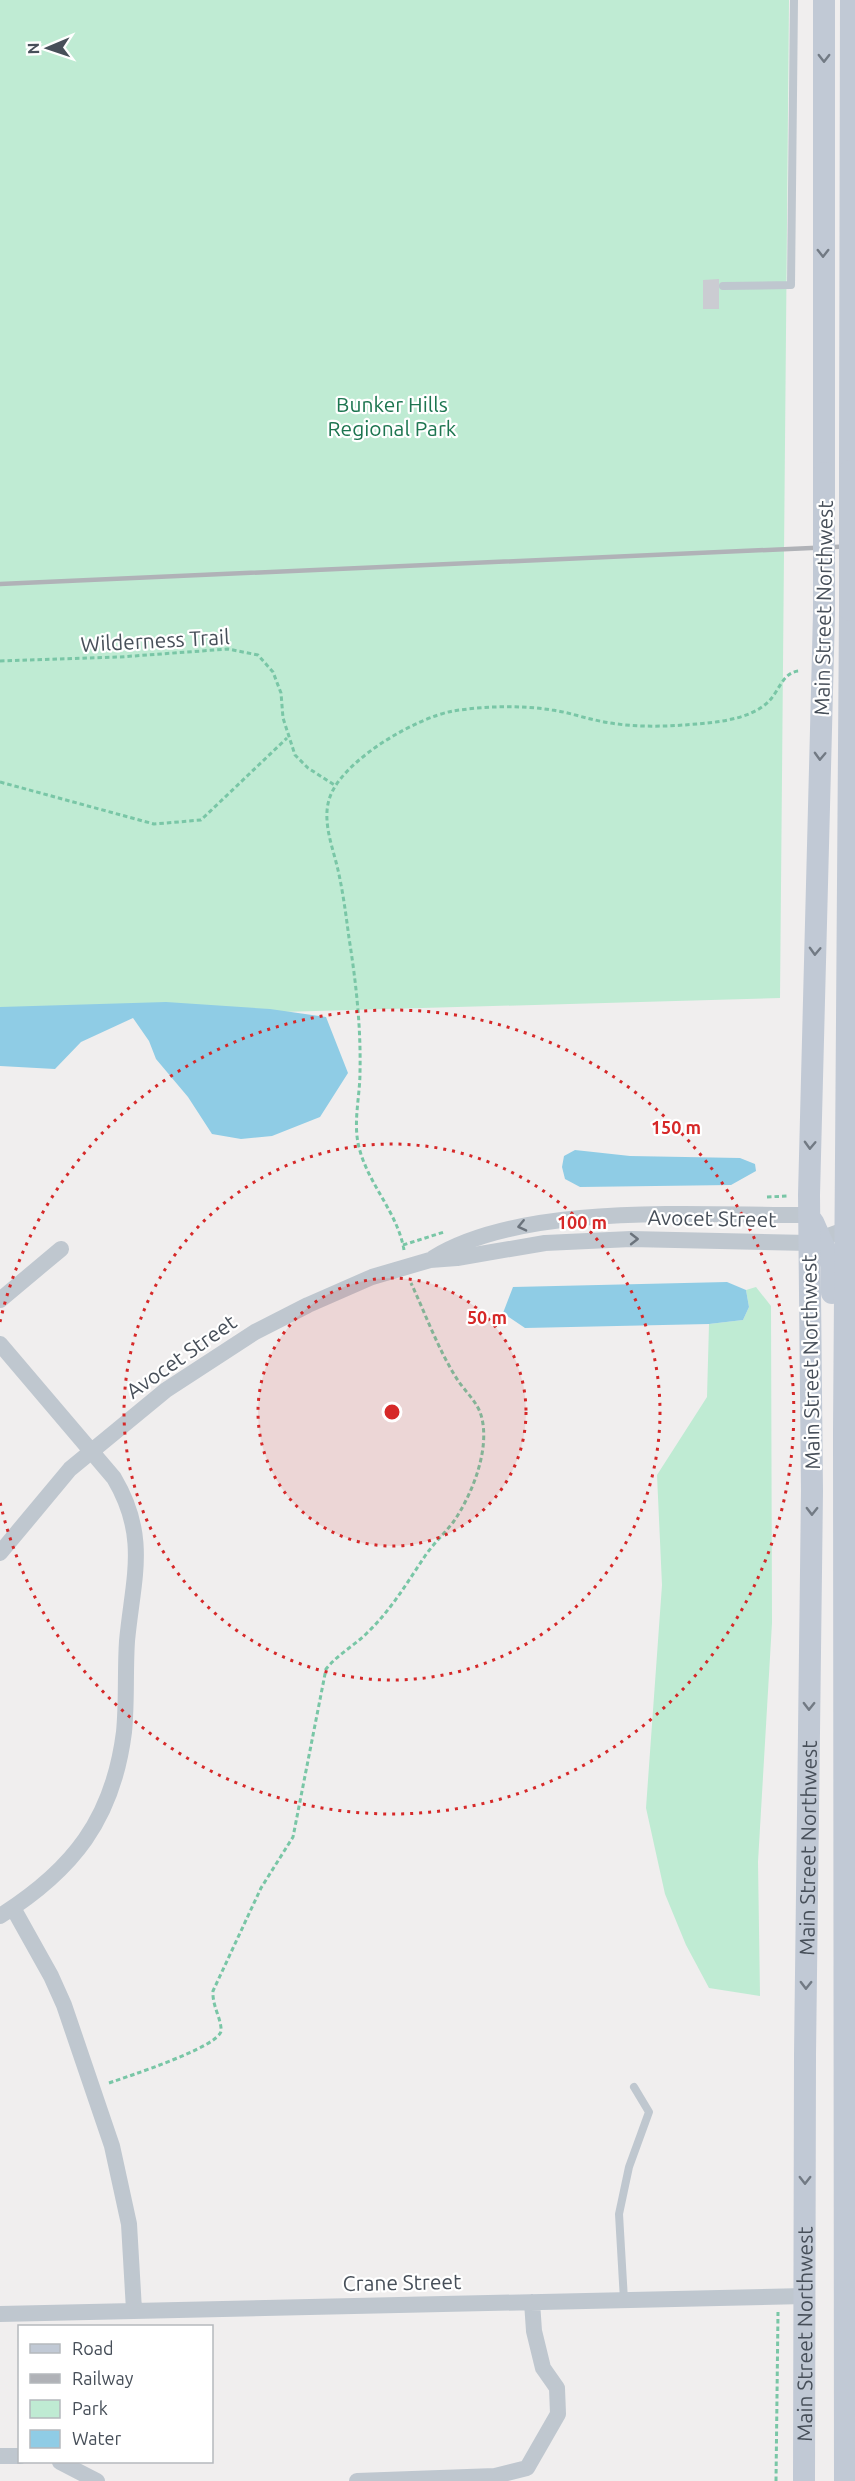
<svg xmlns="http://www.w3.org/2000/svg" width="855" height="2481" font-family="Ubuntu,sans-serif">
<rect width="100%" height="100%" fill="#f0eeee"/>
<path fill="#bfebd3" d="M 0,0 L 789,0 L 780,998 L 0,1020 Z
M 756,1287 L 771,1306 L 772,1623 L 758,1862 L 760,1996 L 709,1988 L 686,1945 L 665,1894 L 646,1808 L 662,1585 L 657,1475 L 707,1397 L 709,1324 L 743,1320 L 749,1307 L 746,1290 Z"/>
<path fill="#8fcce5" d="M 166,1002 L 270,1009 L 326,1017 L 348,1073 L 320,1117 L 272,1136 L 241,1139 L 212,1134 L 188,1097 L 156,1059 L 149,1041 L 133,1018 L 81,1042 L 55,1069 L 0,1066 L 0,1007 Z
M 575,1150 L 630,1156 L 740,1158 L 755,1164 L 756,1171 L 731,1185 L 580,1187 L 565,1179 L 562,1167 L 564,1156 Z
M 727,1282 L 746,1290 L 749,1307 L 743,1320 L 709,1324 L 525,1328 L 503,1313 L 513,1287 Z"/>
<path fill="#cbccd2" d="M 719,279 L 719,309 L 703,309 L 703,280 Z"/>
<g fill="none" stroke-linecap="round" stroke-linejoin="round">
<path stroke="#79c6a6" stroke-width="3" stroke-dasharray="4.5 3" stroke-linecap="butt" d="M 0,661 L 120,657 L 228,649 L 258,655 L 273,672 L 281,693 L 283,718 L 295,755 L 308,768 L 336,786
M 0,782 L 154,824 L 201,820 L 287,738
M 767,1197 L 787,1196
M 403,1245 L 444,1232
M 404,1250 C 398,1214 370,1186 360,1151 C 352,1125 360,1098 360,1072 C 361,1027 356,982 349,938 C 346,915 343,892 338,870 C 332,844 320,817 332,792 C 349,757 416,718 453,711 C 485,706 520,705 552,710 C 567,712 581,717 595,720 C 624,727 655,727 684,725 C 710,723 750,721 769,701 C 779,691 783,672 799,671
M 109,2083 C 126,2077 219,2047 221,2031 C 222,2020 212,2006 213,1991 L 261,1888 L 293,1837 L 326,1669 C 338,1654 354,1646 367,1633 C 391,1610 407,1583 425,1556 C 434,1543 445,1533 454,1521 C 473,1493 492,1445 480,1412 C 475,1400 466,1392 459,1382 C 439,1352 426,1315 411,1283
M 776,2481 L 778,2312"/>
<path stroke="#bfc7cf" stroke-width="8" d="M 723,286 L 791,285 L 794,0
M 624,2300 L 619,2214 L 629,2167 L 649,2112 L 634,2087"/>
<path stroke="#bfc7cf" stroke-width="16" d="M 433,1258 C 526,1201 703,1216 810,1215
M 0,1300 L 61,1249
M 0,1344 L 114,1478 C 149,1537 133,1578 127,1641 C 125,1671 127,1702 124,1732 C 113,1819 73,1870 0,1916
M 0,1553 L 70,1469 L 166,1390 L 255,1332 L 308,1305 L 372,1277 L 430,1260 L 457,1258 L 545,1243 L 631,1239 L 809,1243 L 847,1229
M 13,1908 L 51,1976 L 64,2005 L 112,2146 L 129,2224 L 134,2310
M 0,2314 L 805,2296
M 0,2456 L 20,2456
M 60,2462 L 97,2481
M 357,2481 L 495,2476 L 527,2468 L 558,2414 L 557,2388 L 543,2368 L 534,2331 L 532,2302"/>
<g stroke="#c1c9d5" stroke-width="22">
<path d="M 824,0 L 824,473"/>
<path d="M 850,471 L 851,0"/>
<path d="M 813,1222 L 832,1265 L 832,1293"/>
<path id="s1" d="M 804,2481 L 805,2055 L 812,1491 L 809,1195 L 824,613"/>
<path d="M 845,2481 L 844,1432 L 850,610"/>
</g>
<path stroke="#b0b2b7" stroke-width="4.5" d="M 0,584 L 855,546"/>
<path stroke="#c1c9d5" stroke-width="22" d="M 850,471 L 850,610
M 824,613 L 824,473"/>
</g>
<defs><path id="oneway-chevron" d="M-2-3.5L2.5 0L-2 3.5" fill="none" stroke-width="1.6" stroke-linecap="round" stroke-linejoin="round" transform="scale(1.5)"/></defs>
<g stroke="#727a84">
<use href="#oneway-chevron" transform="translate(824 58) rotate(90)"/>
<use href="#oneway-chevron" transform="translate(823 253) rotate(90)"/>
<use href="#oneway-chevron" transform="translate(820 756) rotate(92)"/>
<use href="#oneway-chevron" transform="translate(815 951) rotate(92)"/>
<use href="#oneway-chevron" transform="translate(810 1145) rotate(92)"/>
<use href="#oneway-chevron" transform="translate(812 1511) rotate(91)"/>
<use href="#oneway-chevron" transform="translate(809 1706) rotate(91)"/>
<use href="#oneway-chevron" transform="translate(806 1985) rotate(91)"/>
<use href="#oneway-chevron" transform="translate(805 2180) rotate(90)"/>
</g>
<g stroke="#6b737c">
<use href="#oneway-chevron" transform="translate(522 1226) rotate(167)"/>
<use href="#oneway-chevron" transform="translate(634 1239)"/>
</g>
<circle cx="392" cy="1412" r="134" fill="#d62828" fill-opacity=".12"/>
<g fill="none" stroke="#d62828" stroke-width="3" stroke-dasharray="3 6">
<circle cx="392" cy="1412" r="134"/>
<circle cx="392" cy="1412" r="268"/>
<path d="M0 1322A402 402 0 1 1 0 1502"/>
</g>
<g text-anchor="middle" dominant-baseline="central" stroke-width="4.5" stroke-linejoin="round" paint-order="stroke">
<g font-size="21" fill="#1d7550" stroke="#fff">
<text x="392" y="404">Bunker Hills<tspan x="392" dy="24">Regional Park</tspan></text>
</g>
<g font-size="21" fill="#474f59" stroke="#fff">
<text transform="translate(823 608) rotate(-89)">Main Street Northwest</text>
<text transform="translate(155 640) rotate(-3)">Wilderness Trail</text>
<text transform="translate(712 1218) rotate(1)">Avocet Street</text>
<text transform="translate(181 1356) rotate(-35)">Avocet Street</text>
<text transform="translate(810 1362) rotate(-91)">Main Street Northwest</text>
<text stroke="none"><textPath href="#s1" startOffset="633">Main Street Northwest</textPath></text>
<text transform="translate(402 2282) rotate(-1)">Crane Street</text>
<text stroke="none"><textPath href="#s1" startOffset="147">Main Street Northwest</textPath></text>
</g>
</g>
<circle cx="392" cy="1412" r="9" fill="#d62828" stroke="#fff" stroke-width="3"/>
<g font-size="18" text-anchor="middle" font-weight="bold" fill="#d62828" stroke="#fff" stroke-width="4.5" stroke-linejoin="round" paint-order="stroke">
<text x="676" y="1134">150 m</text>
<text x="582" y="1229">100 m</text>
<text x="487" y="1324">50 m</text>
</g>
<rect x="18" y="2325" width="195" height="138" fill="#ffffff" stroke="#b5b9bd" stroke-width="1.5"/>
<rect x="30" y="2344" width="30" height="9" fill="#c1c9d5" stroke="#b5b9bd" stroke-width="1.5"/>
<text x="72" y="2355" font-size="18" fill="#474f59">Road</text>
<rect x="30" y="2374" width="30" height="9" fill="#b0b2b7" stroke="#b5b9bd" stroke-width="1.5"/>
<text x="72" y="2385" font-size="18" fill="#474f59">Railway</text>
<rect x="30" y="2400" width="30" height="18" fill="#bfebd3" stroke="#b5b9bd" stroke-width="1.5"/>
<text x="72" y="2415" font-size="18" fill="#474f59">Park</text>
<rect x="30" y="2430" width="30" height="18" fill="#8fcce5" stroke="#b5b9bd" stroke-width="1.5"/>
<text x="72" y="2445" font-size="18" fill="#474f59">Water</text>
<g transform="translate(48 48) rotate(268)" stroke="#ffffff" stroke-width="4.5" paint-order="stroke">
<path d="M0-4.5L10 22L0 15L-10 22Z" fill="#474f59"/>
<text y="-9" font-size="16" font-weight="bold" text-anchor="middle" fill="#474f59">N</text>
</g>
</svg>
